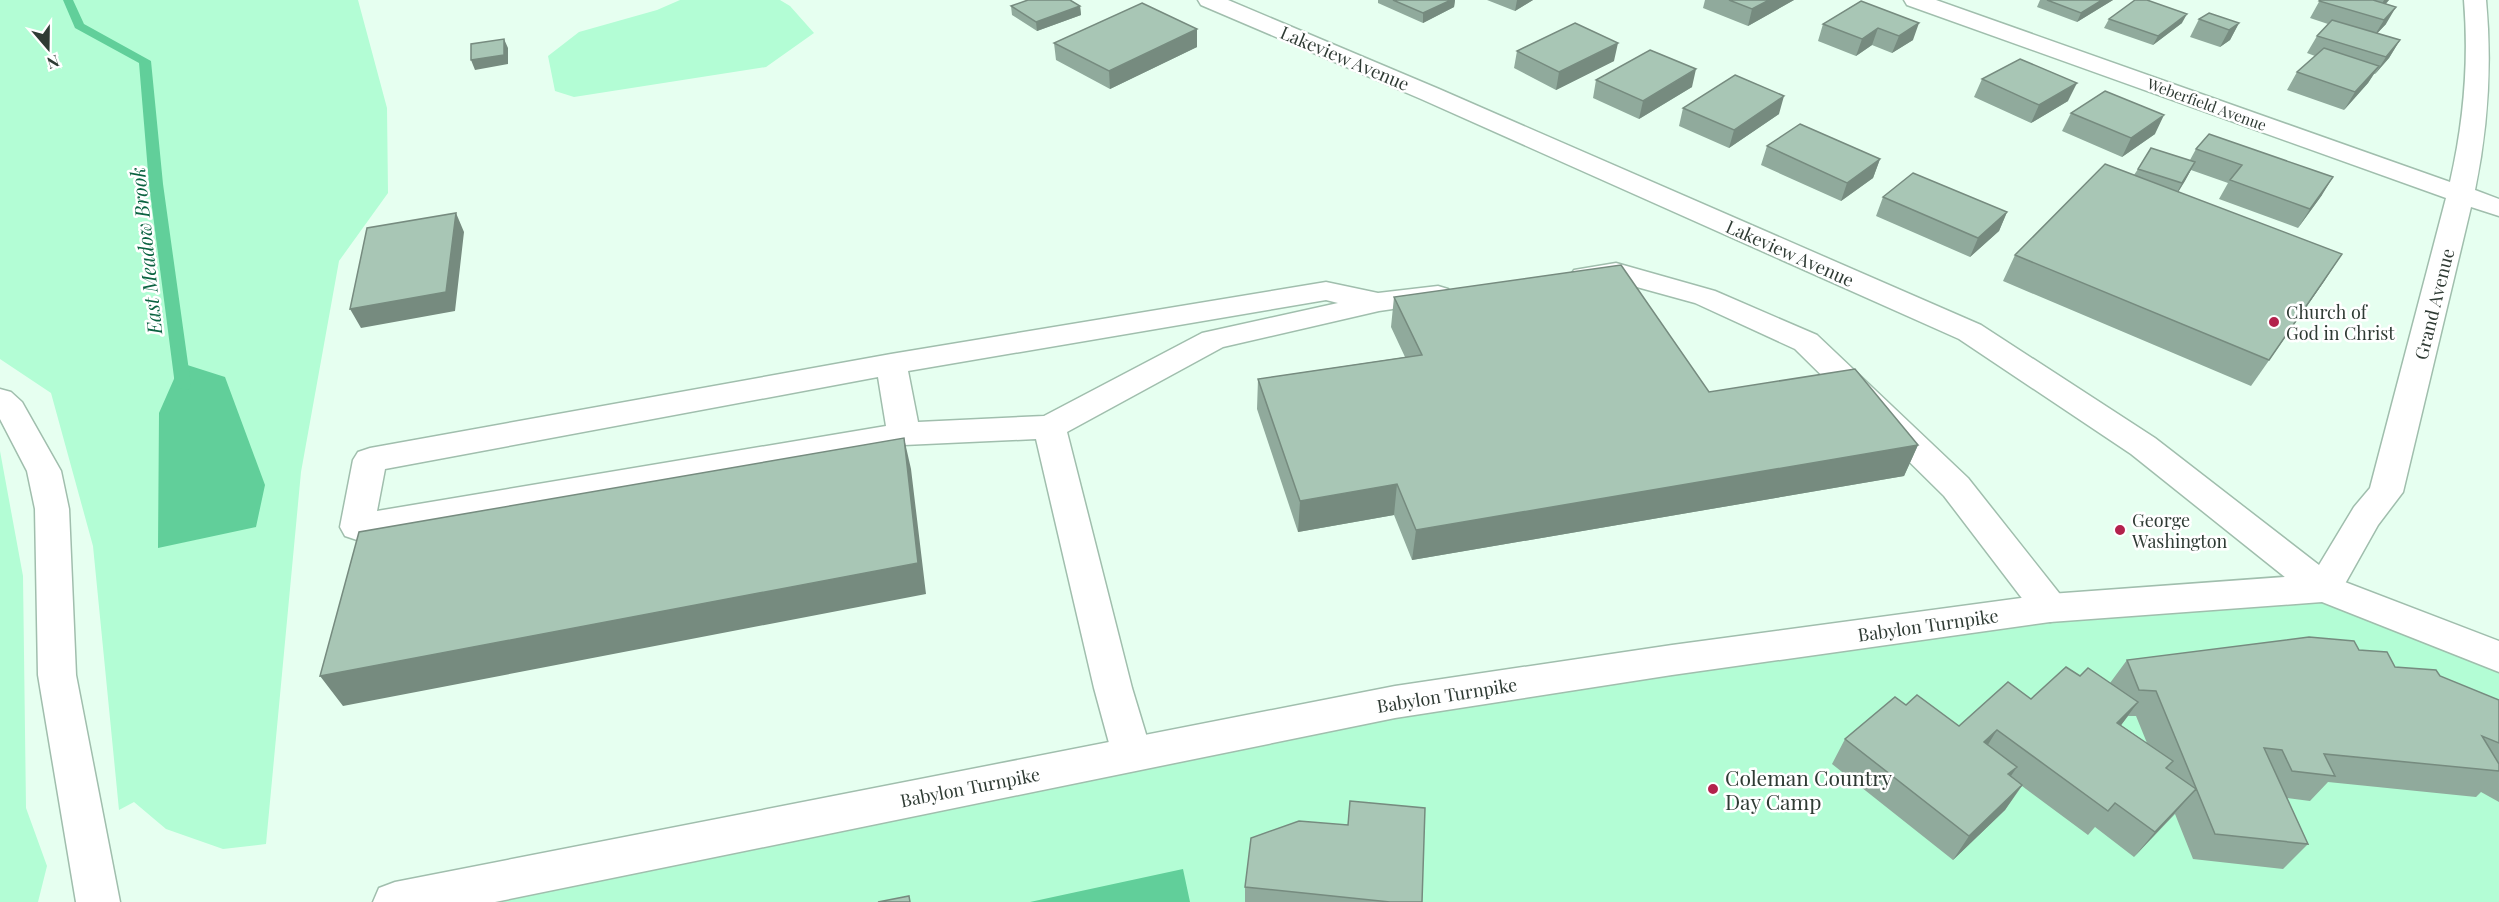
<svg xmlns="http://www.w3.org/2000/svg" width="2499" height="902" font-family="'Playfair Display',serif">
<rect width="100%" height="100%" fill="#e6fff0"/>
<path fill="#b3fdd5" fill-rule="evenodd" d="M 0,0 L 358,0 L 387,108 L 388,193 L 339,261 L 301,472 L 266,844 L 223,849 L 166,829 L 134,802 L 119,810 L 93,546 L 51,393 L 0,359 ZM 225,377 L 198,539 L 158,547 Z
M 680,0 L 780,0 L 790,6 L 814,33 L 766,67 L 574,97 L 555,91 L 548,56 L 579,32 L 657,10 Z
M 0,451 L 23,576 L 26,808 L 47,866 L 38,902 L 0,902 Z
M 2315,584 L 2499,656 L 2499,902 L 439,902 L 1411,693 Z"/>
<path fill="#61cf9a" d="M 181,363 L 225,377 L 265,485 L 256,527 L 158,548 L 159,413 Z
M 1183,869 L 1190,902 L 1030,902 Z"/>
<g fill="none" stroke-linecap="round" stroke-linejoin="round">
<path fill="#61cf9a" fill-rule="evenodd" d="M 63,0 L 73,0 L 84,24 L 151,61 L 163,184 L 191,385 L 189,389 L 183,390 L 175,385 L 149,184 L 139,63 L 75,28 Z"/>
<defs>
<path id="minor" d="M 1198,0 L 1228,0 L 1439,89 L 1981,325 L 2155,438 L 2319,565 L 2354,507 L 2370,488 L 2446,198 L 1907,5 L 1904,0 L 1936,0 L 2450,182 C 2464,121 2469,62 2464,0 L 2486,0 C 2492,65 2488,127 2475,190 L 2499,199 L 2499,216 L 2471,207 L 2403,492 L 2378,525 L 2337,598 L 2324,602 L 2311,598 L 2131,454 L 1959,339 L 1421,99 L 1201,5 Z
M 1616,263 L 1715,291 L 1817,335 L 1968,478 L 2063,598 L 2068,608 L 2063,618 L 2050,622 L 2037,618 L 1944,496 L 1795,349 L 1695,303 L 1615,281 L 1584,285 L 1574,282 L 1570,276 L 1574,270 Z
M 1326,282 L 1378,293 L 1438,286 L 1448,289 L 1453,295 L 1448,301 L 1379,311 L 1223,347 L 1067,432 L 1132,688 L 1152,754 L 1146,766 L 1132,771 L 1118,766 L 1112,754 L 1094,688 L 1036,439 L 904,445 L 357,540 L 345,536 L 340,527 L 353,460 L 358,452 L 370,448 L 891,354 ZM 1326,300 L 1338,303 L 1202,333 L 1044,416 L 918,422 L 908,371 ZM 878,377 L 886,426 L 377,511 L 385,469 Z"/>
<path id="major" d="M 2324,574 L 2499,641 L 2499,672 L 2322,602 L 2050,622 L 1672,675 L 1395,718 L 495,902 L 373,902 L 379,888 L 395,882 L 1395,686 L 1672,645 L 2050,594 Z"/>
<path id="highway" d="M 0,389 L 11,392 L 22,402 L 61,471 L 69,509 L 76,675 L 120,902 L 76,902 L 38,675 L 35,509 L 27,471 L 0,419 Z"/>
</defs>
<use href="#minor" stroke="#a0bead" stroke-width="3"/>
<use href="#major" stroke="#a0bead" stroke-width="3"/>
<use href="#highway" stroke="#a0bead" stroke-width="3"/>
<use href="#minor" fill="#fff" fill-rule="evenodd"/>
<use href="#major" fill="#fff" fill-rule="evenodd"/>
<use href="#highway" fill="#fff" fill-rule="evenodd"/>
</g>
<path fill="#90aa9c" fill-rule="evenodd" d="M 1378,0 L 1455,0 L 1454,7 L 1423,23 L 1378,3 Z
M 1487,0 L 1533,0 L 1515,11 Z
M 1705,0 L 1794,0 L 1748,26 L 1703,8 Z
M 2040,0 L 2113,0 L 2077,22 L 2037,7 Z
M 2320,0 L 2389,0 L 2386,4 L 2386,24 L 2377,33 L 2400,40 L 2389,58 L 2375,74 L 2374,74 L 2368,83 L 2344,110 L 2287,90 L 2297,72 L 2315,56 L 2307,53 L 2317,36 L 2328,24 L 2310,18 Z
M 1861,1 L 1913,40 L 1892,53 L 1872,45 L 1856,56 L 1818,41 L 1823,24 Z
M 1011,6 L 1080,6 L 1081,15 L 1037,31 L 1012,15 Z
M 2109,19 L 2182,23 L 2153,45 L 2104,28 Z
M 2199,19 L 2239,23 L 2230,40 L 2220,47 L 2190,37 Z
M 1197,29 L 1197,47 L 1110,89 L 1056,60 L 1054,43 Z
M 1517,51 L 1614,61 L 1556,90 L 1514,68 Z
M 1982,79 L 2068,101 L 2031,123 L 1974,97 Z
M 1596,80 L 1692,87 L 1639,119 L 1593,98 Z
M 1683,108 L 1779,114 L 1729,148 L 1679,126 Z
M 2071,113 L 2155,134 L 2122,157 L 2062,131 Z
M 2209,134 L 2322,195 L 2298,228 L 2219,199 L 2228,183 L 2191,170 L 2178,192 L 2325,280 L 2251,386 L 2003,281 L 2015,255 L 2134,175 L 2138,169 L 2190,160 L 2196,149 Z
M 1767,146 L 1880,159 L 1873,178 L 1841,201 L 1761,165 Z
M 1883,197 L 2007,212 L 1999,231 L 1970,257 L 1876,216 Z
M 1394,297 L 1709,392 L 1918,445 L 1904,476 L 1412,560 L 1394,515 L 1298,532 L 1257,409 L 1258,379 L 1405,357 L 1391,327 Z
M 2359,650 L 2395,667 L 2440,676 L 2499,700 L 2499,802 L 2481,792 L 2476,797 L 2328,782 L 2310,801 L 2287,798 L 2308,844 L 2283,869 L 2193,859 L 2175,814 L 2134,857 L 2095,827 L 2088,835 L 2022,786 L 2005,810 L 1953,860 L 1832,764 L 1845,739 L 1906,705 L 1959,726 L 2031,699 L 2080,676 L 2110,683 L 2127,660 ZM 2128,716 L 2136,716 L 2147,743 L 2121,725 Z
M 1245,887 L 1422,902 L 1245,902 Z"/>
<path fill="#768b7f" d="M 1451,0 L 1455,0 L 1454,7 L 1423,23 L 1423,13 Z
M 1517,0 L 1533,0 L 1515,11 Z
M 1769,0 L 1794,0 L 1748,26 L 1752,9 Z
M 2102,0 L 2113,0 L 2077,22 L 2081,13 Z
M 2384,0 L 2389,0 L 2378,11 Z
M 1080,6 L 1081,15 L 1037,31 L 1036,22 Z
M 2396,7 L 2386,24 L 2373,38 L 2384,20 Z
M 2187,14 L 2182,23 L 2153,45 L 2158,36 Z
M 1919,23 L 1913,40 L 1892,53 L 1899,36 Z
M 2239,23 L 2230,40 L 2220,47 L 2229,30 Z
M 1878,28 L 1872,45 L 1856,56 L 1862,39 Z
M 1197,29 L 1197,47 L 1110,89 L 1109,71 Z
M 504,39 L 508,48 L 508,64 L 475,70 L 471,60 Z
M 2400,40 L 2389,58 L 2375,74 L 2386,57 Z
M 1618,43 L 1614,61 L 1556,90 L 1559,72 Z
M 2379,66 L 2368,83 L 2344,110 L 2355,92 Z
M 1696,69 L 1692,87 L 1639,119 L 1643,101 Z
M 2077,83 L 2068,101 L 2031,123 L 2039,105 Z
M 1784,96 L 1779,114 L 1729,148 L 1734,130 Z
M 2164,115 L 2155,134 L 2122,157 L 2131,138 Z
M 1880,159 L 1873,178 L 1841,201 L 1847,183 Z
M 2195,162 L 2185,181 L 2172,202 L 2182,183 Z
M 2333,177 L 2322,195 L 2298,228 L 2310,209 Z
M 2007,212 L 1999,231 L 1970,257 L 1978,238 Z
M 456,213 L 464,232 L 455,311 L 361,328 L 350,309 Z
M 2342,254 L 2325,280 L 2251,386 L 2269,360 Z
M 904,438 L 911,469 L 926,594 L 343,706 L 320,676 Z
M 1918,445 L 1904,476 L 1412,560 L 1416,530 Z
M 1397,484 L 1394,515 L 1298,532 L 1300,501 Z
M 2138,702 L 2119,728 L 2117,723 Z
M 1997,730 L 1981,756 L 1984,742 Z
M 2017,767 L 2000,792 L 2008,774 Z
M 2022,785 L 2005,810 L 1953,860 L 1969,836 Z
M 2196,789 L 2174,814 L 2134,857 L 2155,832 Z"/>
<path fill="#a8c6b5" stroke="#768b7f" stroke-width="1.5" d="M 1028,0 L 1070,0 L 1080,6 L 1036,22 L 1011,6 Z
M 1393,0 L 1451,0 L 1423,13 Z
M 1729,0 L 1769,0 L 1752,9 Z
M 2047,0 L 2102,0 L 2081,13 Z
M 2135,0 L 2147,0 L 2187,14 L 2158,36 L 2109,19 Z
M 2320,0 L 2373,0 L 2396,7 L 2384,20 L 2319,1 Z
M 1861,1 L 1919,23 L 1899,36 L 1878,28 L 1862,39 L 1823,24 Z
M 1142,3 L 1197,29 L 1109,71 L 1054,43 Z
M 2209,13 L 2239,23 L 2229,30 L 2199,19 Z
M 2332,20 L 2400,40 L 2386,57 L 2317,36 Z
M 1575,23 L 1618,43 L 1559,72 L 1517,51 Z
M 504,39 L 504,55 L 471,60 L 471,44 Z
M 2324,48 L 2379,66 L 2355,92 L 2297,72 Z
M 1650,50 L 1696,69 L 1643,101 L 1596,80 Z
M 2020,59 L 2077,83 L 2039,105 L 1982,79 Z
M 1735,75 L 1784,96 L 1734,130 L 1683,108 Z
M 2105,91 L 2164,115 L 2131,138 L 2071,113 Z
M 1800,124 L 1880,159 L 1847,183 L 1767,146 Z
M 2209,134 L 2333,177 L 2310,209 L 2230,180 L 2242,165 L 2196,149 Z
M 2151,148 L 2195,162 L 2182,183 L 2138,169 Z
M 2105,164 L 2342,254 L 2269,360 L 2015,255 Z
M 1913,173 L 2007,212 L 1978,238 L 1883,197 Z
M 456,213 L 446,292 L 350,309 L 367,228 Z
M 1621,265 L 1709,392 L 1855,369 L 1918,445 L 1416,530 L 1397,484 L 1300,501 L 1258,379 L 1422,355 L 1394,297 Z
M 904,438 L 918,563 L 320,676 L 359,532 Z
M 2309,637 L 2354,641 L 2359,650 L 2387,652 L 2395,667 L 2436,670 L 2440,676 L 2499,700 L 2499,743 L 2482,736 L 2499,764 L 2499,771 L 2324,754 L 2335,776 L 2292,771 L 2282,750 L 2264,748 L 2308,844 L 2215,834 L 2156,691 L 2139,690 L 2127,660 Z
M 2066,667 L 2080,676 L 2088,668 L 2138,702 L 2117,723 L 2173,761 L 2166,768 L 2196,789 L 2155,832 L 2115,803 L 2108,811 L 1997,730 L 1984,742 L 2017,767 L 2008,774 L 2022,785 L 1969,836 L 1845,739 L 1895,697 L 1906,705 L 1917,695 L 1959,726 L 2008,682 L 2031,699 Z
M 1350,801 L 1425,808 L 1422,902 L 1390,902 L 1245,887 L 1251,838 L 1299,821 L 1348,825 Z
M 909,896 L 910,902 L 878,902 Z"/>
<g fill="#b3224c" stroke="#fff" stroke-width="2">
<circle cx="2274" cy="322" r="6"/>
<circle cx="2120" cy="530" r="6"/>
<circle cx="1713" cy="789" r="6"/>
</g>
<g text-anchor="middle" dominant-baseline="central" stroke-width="5" stroke-linejoin="round" paint-order="stroke">
<g font-size="15" fill="#2f3b34" stroke="#fff">
<text transform="translate(2207 104) rotate(20)">Weberfield Avenue</text>
</g>
<g font-size="18" fill="#2f3b34" stroke="#fff">
<text transform="translate(1345 58) rotate(23)">Lakeview Avenue</text>
<text transform="translate(1790 253) rotate(24)">Lakeview Avenue</text>
<text transform="translate(2434 304) rotate(-76)">Grand Avenue</text>
<text transform="translate(1928 625) rotate(-8)">Babylon Turnpike</text>
<text transform="translate(1447 695) rotate(-9)">Babylon Turnpike</text>
<text transform="translate(970 787) rotate(-11)">Babylon Turnpike</text>
</g>
<g font-size="18" fill="#2f3b34" stroke="#fff" text-anchor="start">
<text x="2286" y="312">Church of<tspan x="2286" dy="21">God in Christ</tspan></text>
<text x="2132" y="520">George<tspan x="2132" dy="21">Washington</tspan></text>
</g>
<g font-size="20" font-style="italic" fill="#0a6240" stroke="#fff">
<text transform="translate(145 251) rotate(-96)">East Meadow Brook</text>
</g>
<g font-size="21" fill="#2f3b34" stroke="#fff" text-anchor="start">
<text x="1725" y="777">Coleman Country<tspan x="1725" dy="24">Day Camp</tspan></text>
</g>
</g>
<g transform="translate(48 48) rotate(160)" stroke="#ffffff" stroke-width="4.5" paint-order="stroke">
<path d="M0-4.5L10 22L0 15L-10 22Z" fill="#2f3b34"/>
<text y="-9" font-size="16" font-weight="bold" text-anchor="middle" fill="#2f3b34">N</text>
</g>
</svg>
